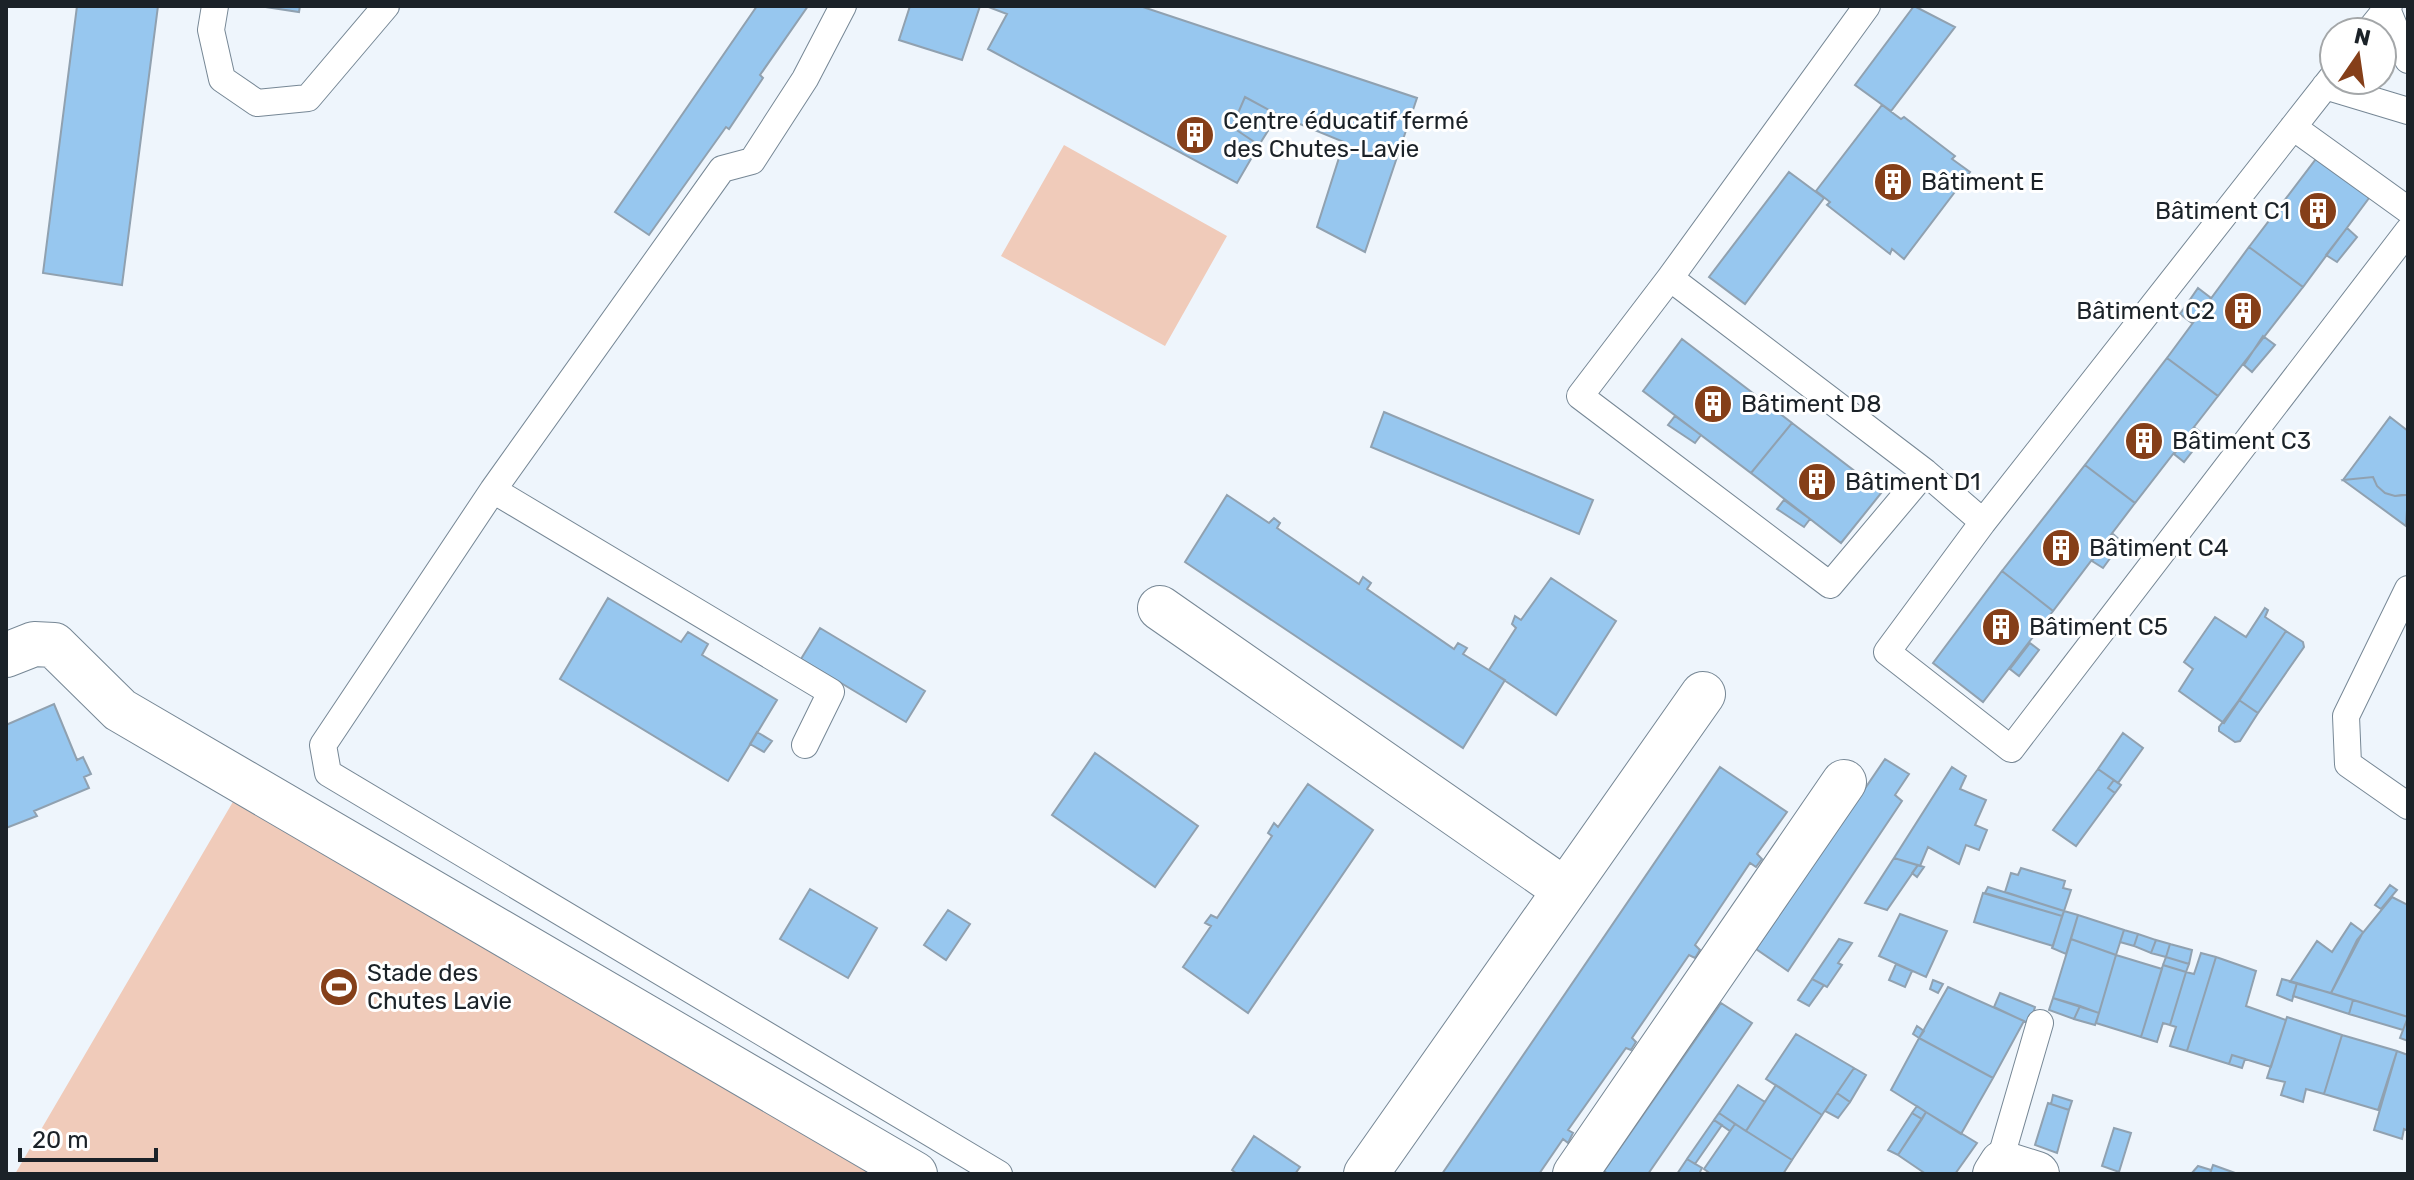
<svg xmlns="http://www.w3.org/2000/svg" width="2414" height="1180" font-family="Rubik,sans-serif">
<rect width="100%" height="100%" fill="#eef5fc"/>
<path fill="#f0cbba" d="M 1064,145 L 1227,236 L 1165,346 L 1001,256 Z
M 234,800 L 875,1174 L 15,1174 Z"/>
<path fill="#97c7ef" stroke="#90a1b0" stroke-width="2" d="M 77,6 L 158,6 L 122,285 L 43,273 Z
M 259,6 L 300,6 L 299,12 Z
M 757,6 L 808,6 L 760,75 L 763,78 L 729,129 L 726,127 L 649,235 L 615,212 Z
M 910,6 L 980,6 L 962,60 L 899,40 Z
M 986,6 L 1140,6 L 1417,98 L 1365,252 L 1317,227 L 1344,142 L 1278,115 L 1245,97 L 1232,127 L 1259,145 L 1237,183 L 988,49 L 1007,14 Z
M 1914,6 L 1955,27 L 1891,111 L 1855,85 Z
M 1245,97 L 1278,115 L 1259,145 L 1232,127 Z
M 1882,105 L 1901,119 L 1904,117 L 1955,156 L 1952,159 L 1970,172 L 1904,259 L 1892,249 L 1890,254 L 1827,205 L 1830,202 L 1816,191 Z
M 2319,155 L 2372,194 L 2303,287 L 2249,247 Z
M 1789,172 L 1824,198 L 1745,304 L 1709,277 Z
M 2347,228 L 2357,237 L 2337,262 L 2326,255 Z
M 2249,247 L 2303,287 L 2218,396 L 2167,358 Z
M 2198,288 L 2211,298 L 2192,323 L 2180,314 Z
M 2263,336 L 2275,345 L 2252,372 L 2244,365 Z
M 1682,339 L 1792,423 L 1751,473 L 1643,391 Z
M 2167,358 L 2218,396 L 2135,503 L 2085,465 Z
M 1384,412 L 1593,500 L 1579,534 L 1371,447 Z
M 1675,416 L 1701,435 L 1695,443 L 1668,425 Z
M 2390,417 L 2408,431 L 2408,494 L 2406,495 L 2395,496 L 2385,493 L 2377,486 L 2373,477 L 2343,480 Z
M 1792,423 L 1882,492 L 1841,543 L 1751,473 Z
M 2195,428 L 2205,435 L 2184,462 L 2174,454 Z
M 2085,465 L 2135,503 L 2053,611 L 2002,571 Z
M 2373,477 L 2377,486 L 2385,493 L 2395,496 L 2408,494 L 2406,526 L 2343,480 Z
M 1227,495 L 1269,523 L 1274,518 L 1280,523 L 1277,528 L 1359,584 L 1363,577 L 1371,583 L 1367,589 L 1454,649 L 1458,643 L 1467,648 L 1463,654 L 1505,680 L 1463,748 L 1185,562 Z
M 1784,500 L 1810,519 L 1804,527 L 1777,509 Z
M 2113,534 L 2122,542 L 2103,568 L 2092,561 Z
M 2002,571 L 2053,611 L 1983,702 L 1933,663 Z
M 1551,578 L 1616,621 L 1556,715 L 1489,670 L 1516,628 L 1512,624 L 1515,616 L 1521,620 Z
M 608,598 L 681,642 L 688,632 L 708,644 L 702,655 L 777,700 L 728,781 L 560,679 Z
M 2265,608 L 2268,610 L 2265,617 L 2286,631 L 2224,723 L 2179,691 L 2193,669 L 2184,662 L 2215,617 L 2246,637 Z
M 820,628 L 925,691 L 906,722 L 801,659 Z
M 2286,631 L 2303,642 L 2304,647 L 2258,713 L 2239,700 Z
M 2030,643 L 2039,650 L 2019,676 L 2010,669 Z
M 2239,700 L 2258,713 L 2240,741 L 2235,742 L 2219,731 L 2219,727 Z
M 54,704 L 77,760 L 83,757 L 91,774 L 84,777 L 89,788 L 34,811 L 37,816 L 6,828 L 6,725 Z
M 757,732 L 772,741 L 764,752 L 750,744 Z
M 2123,733 L 2143,748 L 2118,783 L 2098,769 Z
M 1095,753 L 1198,826 L 1155,887 L 1052,815 Z
M 1885,759 L 1909,774 L 1895,795 L 1902,801 L 1788,971 L 1756,949 Z
M 1720,767 L 1787,812 L 1757,854 L 1762,859 L 1756,867 L 1750,863 L 1695,945 L 1700,950 L 1695,958 L 1689,955 L 1632,1038 L 1636,1042 L 1631,1050 L 1626,1048 L 1568,1130 L 1573,1133 L 1568,1143 L 1563,1139 L 1539,1174 L 1442,1174 Z
M 1952,767 L 1966,776 L 1960,789 L 1986,800 L 1975,825 L 1987,830 L 1979,850 L 1966,845 L 1959,864 L 1928,847 L 1920,866 L 1894,858 Z
M 2098,769 L 2114,780 L 2108,788 L 2115,793 L 2076,846 L 2053,830 Z
M 2114,780 L 2121,785 L 2115,793 L 2108,788 Z
M 1308,784 L 1373,830 L 1248,1013 L 1183,967 L 1211,926 L 1205,923 L 1211,915 L 1217,918 L 1272,836 L 1268,833 L 1274,823 L 1278,827 Z
M 1894,858 L 1918,865 L 1887,910 L 1865,903 Z
M 1918,865 L 1924,867 L 1917,877 L 1912,873 Z
M 2021,868 L 2065,881 L 2063,888 L 2071,890 L 2064,911 L 2005,892 L 2011,873 L 2018,875 Z
M 2390,885 L 2397,890 L 2381,909 L 2375,905 Z
M 1988,887 L 2064,911 L 2062,916 L 1985,893 Z
M 810,889 L 877,928 L 848,978 L 780,939 Z
M 1983,893 L 2062,916 L 2053,946 L 1974,922 Z
M 2392,897 L 2408,905 L 2408,1017 L 2331,993 L 2357,940 Z
M 948,910 L 970,924 L 946,960 L 924,945 Z
M 2064,911 L 2078,915 L 2066,954 L 2052,948 Z
M 1900,914 L 1947,931 L 1926,977 L 1879,956 Z
M 2078,915 L 2124,930 L 2116,955 L 2071,939 Z
M 2351,923 L 2363,932 L 2331,993 L 2290,982 L 2317,941 L 2332,952 Z
M 2124,930 L 2138,934 L 2134,946 L 2120,942 Z
M 2138,934 L 2156,940 L 2151,953 L 2134,946 Z
M 1839,939 L 1852,943 L 1838,963 L 1842,965 L 1827,987 L 1812,979 Z
M 2071,939 L 2116,955 L 2099,1013 L 2053,998 Z
M 2156,940 L 2170,944 L 2166,957 L 2151,953 Z
M 2170,944 L 2192,950 L 2189,964 L 2166,957 Z
M 2201,953 L 2216,957 L 2187,1051 L 2170,1046 L 2176,1027 L 2170,1025 L 2186,972 L 2194,974 Z
M 2116,955 L 2162,969 L 2141,1037 L 2096,1023 Z
M 2166,957 L 2189,964 L 2186,972 L 2163,965 Z
M 2216,957 L 2256,971 L 2246,1006 L 2286,1020 L 2271,1067 L 2232,1055 L 2229,1064 L 2187,1051 Z
M 1896,964 L 1912,971 L 1905,987 L 1889,980 Z
M 2163,965 L 2186,972 L 2170,1025 L 2163,1023 L 2157,1042 L 2141,1037 Z
M 1812,979 L 1824,985 L 1809,1006 L 1798,1000 Z
M 2282,979 L 2297,983 L 2292,1001 L 2277,995 Z
M 1933,980 L 1943,984 L 1938,993 L 1930,989 Z
M 2297,983 L 2353,1000 L 2349,1014 L 2293,996 Z
M 1948,987 L 2024,1021 L 1993,1078 L 1919,1038 Z
M 2000,993 L 2035,1007 L 2030,1024 L 1994,1007 Z
M 2053,998 L 2080,1006 L 2074,1019 L 2049,1010 Z
M 2353,1000 L 2408,1017 L 2403,1030 L 2349,1014 Z
M 1721,1003 L 1752,1023 L 1648,1174 L 1608,1174 L 1604,1171 Z
M 2080,1006 L 2099,1013 L 2095,1025 L 2074,1019 Z
M 2287,1017 L 2342,1035 L 2324,1094 L 2306,1089 L 2303,1102 L 2281,1095 L 2285,1082 L 2267,1078 Z
M 2408,1017 L 2408,1041 L 2400,1038 Z
M 1917,1026 L 1924,1031 L 1919,1038 L 1913,1034 Z
M 1796,1034 L 1854,1068 L 1822,1115 L 1766,1079 Z
M 2342,1035 L 2397,1051 L 2378,1110 L 2324,1094 Z
M 1919,1038 L 1993,1078 L 1961,1134 L 1891,1090 Z
M 2397,1051 L 2408,1055 L 2408,1131 L 2404,1129 L 2402,1139 L 2374,1130 Z
M 2232,1055 L 2245,1059 L 2242,1068 L 2229,1064 Z
M 1854,1068 L 1866,1075 L 1850,1102 L 1837,1093 Z
M 1738,1085 L 1765,1102 L 1746,1131 L 1719,1113 Z
M 1776,1085 L 1822,1115 L 1792,1160 L 1746,1131 Z
M 1837,1093 L 1850,1102 L 1838,1118 L 1825,1111 Z
M 2053,1095 L 2072,1101 L 2069,1110 L 2051,1104 Z
M 2048,1103 L 2069,1110 L 2057,1153 L 2035,1145 Z
M 1917,1106 L 1926,1112 L 1922,1119 L 1912,1113 Z
M 1926,1112 L 1977,1143 L 1955,1174 L 1926,1174 L 1898,1155 Z
M 1719,1113 L 1735,1124 L 1730,1131 L 1714,1120 Z
M 1912,1113 L 1922,1119 L 1898,1155 L 1888,1150 Z
M 1714,1120 L 1722,1125 L 1695,1164 L 1687,1159 Z
M 1735,1124 L 1792,1160 L 1783,1174 L 1711,1174 L 1704,1169 Z
M 2114,1128 L 2131,1133 L 2119,1172 L 2102,1166 Z
M 1254,1136 L 1300,1167 L 1295,1174 L 1237,1174 L 1232,1170 Z
M 1687,1159 L 1702,1168 L 1699,1174 L 1677,1174 Z
M 2213,1165 L 2238,1174 L 2210,1174 Z
M 2198,1166 L 2211,1170 L 2210,1174 L 2191,1174 Z"/>
<g fill="none" stroke-linecap="round" stroke-linejoin="round">
<defs>
<path id="lane" d="M 215,6 L 211,30 L 222,79 L 257,103 L 308,98 L 386,6
M 843,6 L 805,79 L 752,161 L 722,169 L 493,490 L 323,745 L 328,773 L 999,1174
M 1867,6 L 1670,278 L 1925,472 L 1983,522 L 2334,75
M 2383,6 L 2387,9 L 2408,60
M 2368,32 L 2389,6
M 2325,86 L 2408,111
M 2293,127 L 2408,210
M 1670,278 L 1580,396 L 1830,585 L 1925,472
M 493,490 L 831,692 L 805,745
M 1983,522 L 1887,652 L 2011,749 L 2408,231
M 2408,589 L 2346,716 L 2348,764 L 2408,806
M 2002,1163 L 2003,1150 L 2040,1023"/>
<path id="street" d="M 1160,608 L 1565,890
M 6,655 L 34,644 L 54,645 L 120,710 L 915,1174
M 1366,1174 L 1703,694
M 1575,1174 L 1844,782
M 1995,1174 L 2002,1163 L 2037,1174"/>
</defs>
<use href="#lane" stroke="#768795" stroke-width="28"/>
<use href="#street" stroke="#768795" stroke-width="46"/>
<use href="#lane" stroke="#fff" stroke-width="26"/>
<use href="#street" stroke="#fff" stroke-width="44"/>
</g>
<defs>
<symbol id="building-disc" viewBox="-11 -11 22 22"><circle r="9.5" fill="#853f19" stroke="#fff"/><path d="M-4-6H4V6H1V3H-1V6H-4ZM-2.5-4.3h1.7v1.8h-1.7ZM.8-4.3h1.7v1.8H.8ZM-2.5-1h1.7V.8h-1.7ZM.8-1h1.7V.8H.8Z" fill="#fff"/></symbol>
<symbol id="stadium-disc" viewBox="-11 -11 22 22"><circle r="9.5" fill="#853f19" stroke="#fff"/><path d="M0-5a6.5 5 0 1 0 0 10a6.5 5 0 1 0 0-10ZM-3.5-1.8h7v3.6h-7Z" fill="#fff"/></symbol>
</defs>
<g fill-rule="evenodd">
<use href="#building-disc" x="1173" y="113" width="44" height="44"/>
<use href="#building-disc" x="1871" y="160" width="44" height="44"/>
<use href="#building-disc" x="2296" y="189" width="44" height="44"/>
<use href="#building-disc" x="2221" y="289" width="44" height="44"/>
<use href="#building-disc" x="1691" y="382" width="44" height="44"/>
<use href="#building-disc" x="2122" y="419" width="44" height="44"/>
<use href="#building-disc" x="1795" y="460" width="44" height="44"/>
<use href="#building-disc" x="2039" y="526" width="44" height="44"/>
<use href="#building-disc" x="1979" y="605" width="44" height="44"/>
<use href="#stadium-disc" x="317" y="965" width="44" height="44"/>
</g>
<g text-anchor="middle" dominant-baseline="central" stroke-width="6" stroke-linejoin="round" paint-order="stroke">
<g font-size="24" fill="#1b2228" stroke="#fff" text-anchor="start">
<text x="1223" y="121">Centre éducatif fermé<tspan x="1223" dy="28">des Chutes-Lavie</tspan></text>
<text x="1921" y="182">Bâtiment E</text>
<text x="2290" y="211" text-anchor="end">Bâtiment C1</text>
<text x="2215" y="311" text-anchor="end">Bâtiment C2</text>
<text x="1741" y="404">Bâtiment D8</text>
<text x="2172" y="441">Bâtiment C3</text>
<text x="1845" y="482">Bâtiment D1</text>
<text x="2089" y="548">Bâtiment C4</text>
<text x="2029" y="627">Bâtiment C5</text>
<text x="367" y="973">Stade des<tspan x="367" dy="28">Chutes Lavie</tspan></text>
</g>
</g>
<rect width="2414" height="1180" fill="none" stroke="#1b2228" stroke-width="16"/>
<g transform="translate(2358 56) rotate(13)"><circle r="38" fill="#ffffff" stroke="#a4a7a9" stroke-width="2"/>
<path d="M0-6L14 30L0 20L-14 30Z" fill="#853f19"/>
<text y="-12" font-size="22" font-weight="bold" text-anchor="middle" fill="#1b2228">N</text>
</g>
<path d="M20 1148v12h136v-12" fill="none" stroke="#1b2228" stroke-width="4"/>
<text x="32" y="1148" font-size="24" fill="#1b2228" stroke="#ffffff" stroke-width="6" paint-order="stroke">20 m</text>
</svg>
